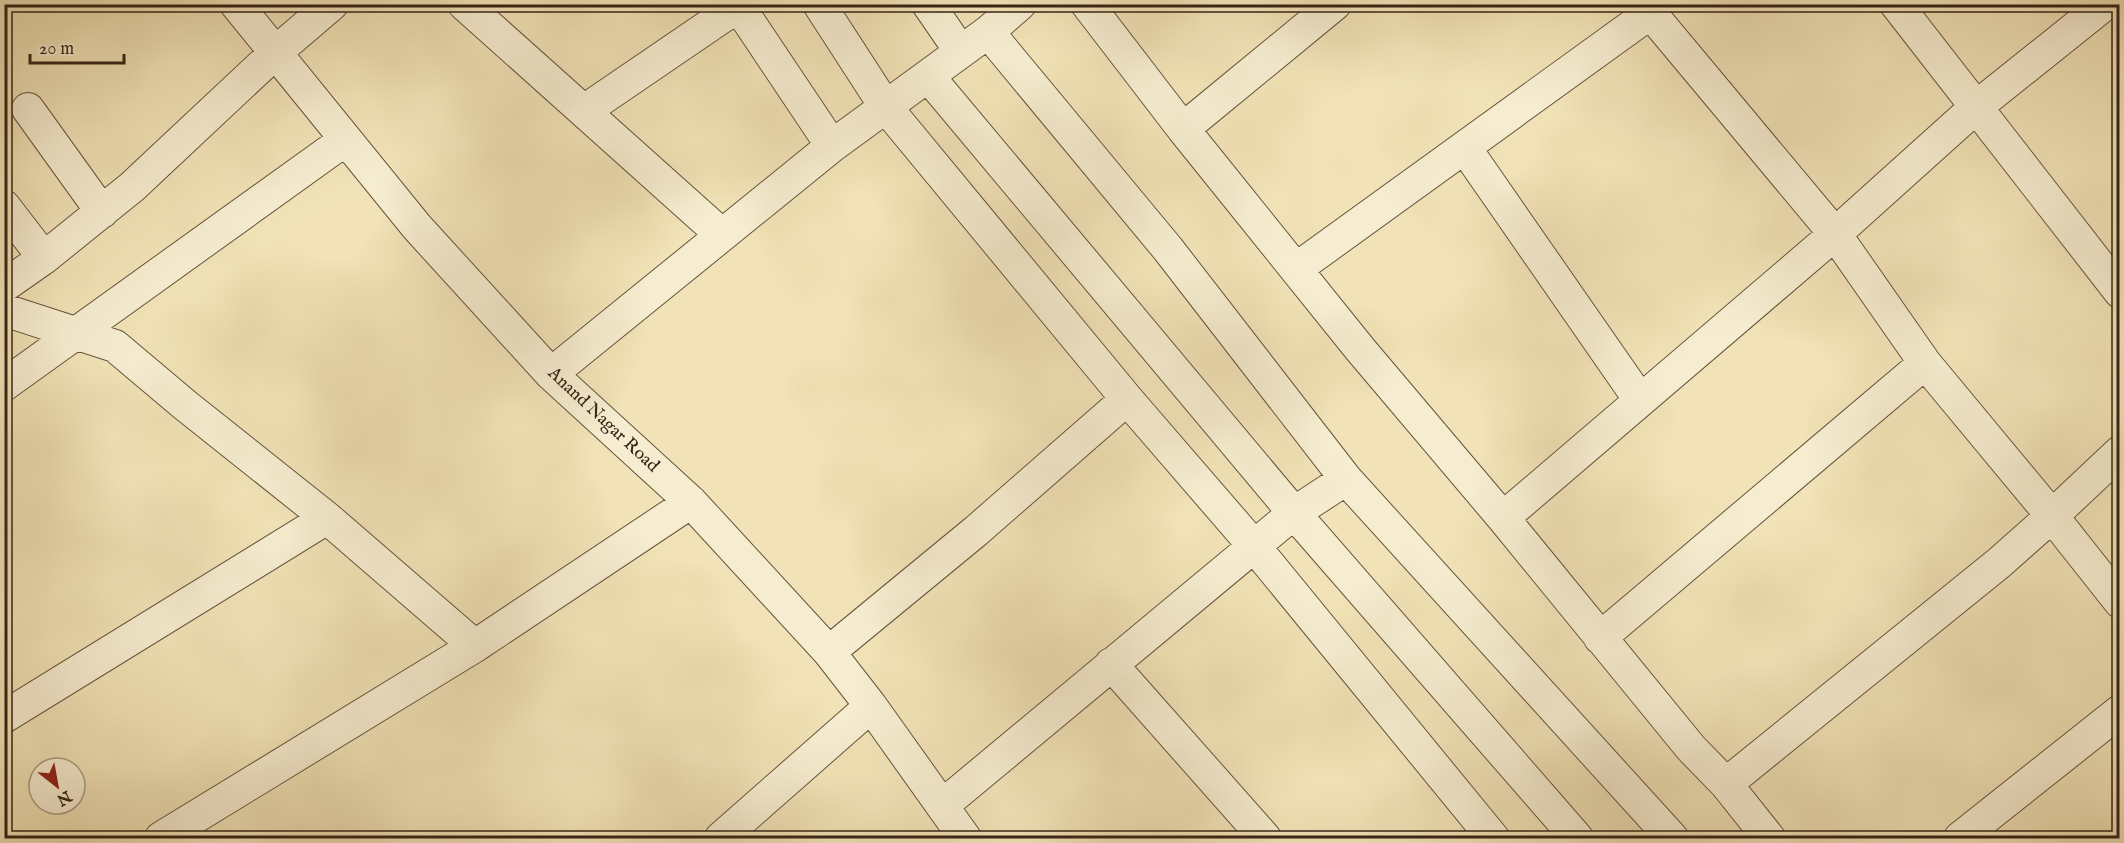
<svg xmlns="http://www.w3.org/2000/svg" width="2124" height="843" font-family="'IM FELL English',serif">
<rect width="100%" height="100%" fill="#f1e3b7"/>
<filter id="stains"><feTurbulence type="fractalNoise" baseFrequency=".00333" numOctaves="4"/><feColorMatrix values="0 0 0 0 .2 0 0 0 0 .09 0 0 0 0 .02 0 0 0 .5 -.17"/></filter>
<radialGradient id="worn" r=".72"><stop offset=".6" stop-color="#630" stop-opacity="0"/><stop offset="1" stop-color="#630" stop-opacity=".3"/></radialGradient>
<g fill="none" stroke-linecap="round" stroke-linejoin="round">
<defs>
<path id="minor" d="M 236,4 L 417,227 L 551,374 L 691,502 L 829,652 L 871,706 L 965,838
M 464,4 L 722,235
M 737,4 L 832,146
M 819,4 L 885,106 L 1127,399 L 1254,546 L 1493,838
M 928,4 L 961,52
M 1087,4 L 1183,129 L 1360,349 L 1503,518 L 1691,748 L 1726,784 L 1769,838
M 1643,4 L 1835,234 L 1925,363 L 2052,516 L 2120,602
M 1896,4 L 2120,292
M 988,32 L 1168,249 L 1346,479 L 1672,838
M 928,76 L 1294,513 L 1577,838
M 28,109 L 102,212
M 584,111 L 738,6
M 1183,129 L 1335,4
M 1465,148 L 1640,400
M 4,206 L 44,258
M 1296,269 L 1650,13
M 4,286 L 44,258 L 132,187 L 276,52 L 332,4
M 4,310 L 115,346 L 185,405 L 327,518 L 475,646
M 551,374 L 832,146 L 988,32 L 1020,4
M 4,385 L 345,140
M 1503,518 L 1835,234 L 1975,108 L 2105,4
M 1600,638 L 1925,363
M 829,652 L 976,531 L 1127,399
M 1111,664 L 1265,838
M 4,717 L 327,518
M 1726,784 L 1999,563 L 2052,516 L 2120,452
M 943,805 L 1294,513 L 1346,479
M 161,838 L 475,646 L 691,502
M 721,838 L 871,706
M 1960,838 L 2120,711"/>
</defs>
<use href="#minor" stroke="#66543e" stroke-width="34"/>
<use href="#minor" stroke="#f6edd0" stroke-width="32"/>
</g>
<g text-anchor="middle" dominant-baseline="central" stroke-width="4.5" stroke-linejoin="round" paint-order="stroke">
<g font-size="18" fill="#372416" stroke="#f6edd0">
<text transform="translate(603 420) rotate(43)">Anand Nagar Road</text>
</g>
</g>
<rect width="2124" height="843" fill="none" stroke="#f1e3b7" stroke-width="24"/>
<rect x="6" y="6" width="2112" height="831" fill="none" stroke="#372416" stroke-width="3"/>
<rect x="12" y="12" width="2100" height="819" fill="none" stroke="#372416" stroke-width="1.5"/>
<g transform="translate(57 786) rotate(149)"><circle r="28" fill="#f6edd0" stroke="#aa9d86" stroke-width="1.5"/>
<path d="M0-4.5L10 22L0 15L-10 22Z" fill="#8f2418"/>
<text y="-9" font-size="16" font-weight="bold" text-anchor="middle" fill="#372416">N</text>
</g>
<path d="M30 54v9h94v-9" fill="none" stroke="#372416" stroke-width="3"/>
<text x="39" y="54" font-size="18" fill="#372416" stroke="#f6edd0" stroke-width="4.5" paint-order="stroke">20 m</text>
<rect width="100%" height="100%" filter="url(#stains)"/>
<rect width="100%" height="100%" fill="url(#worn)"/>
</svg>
